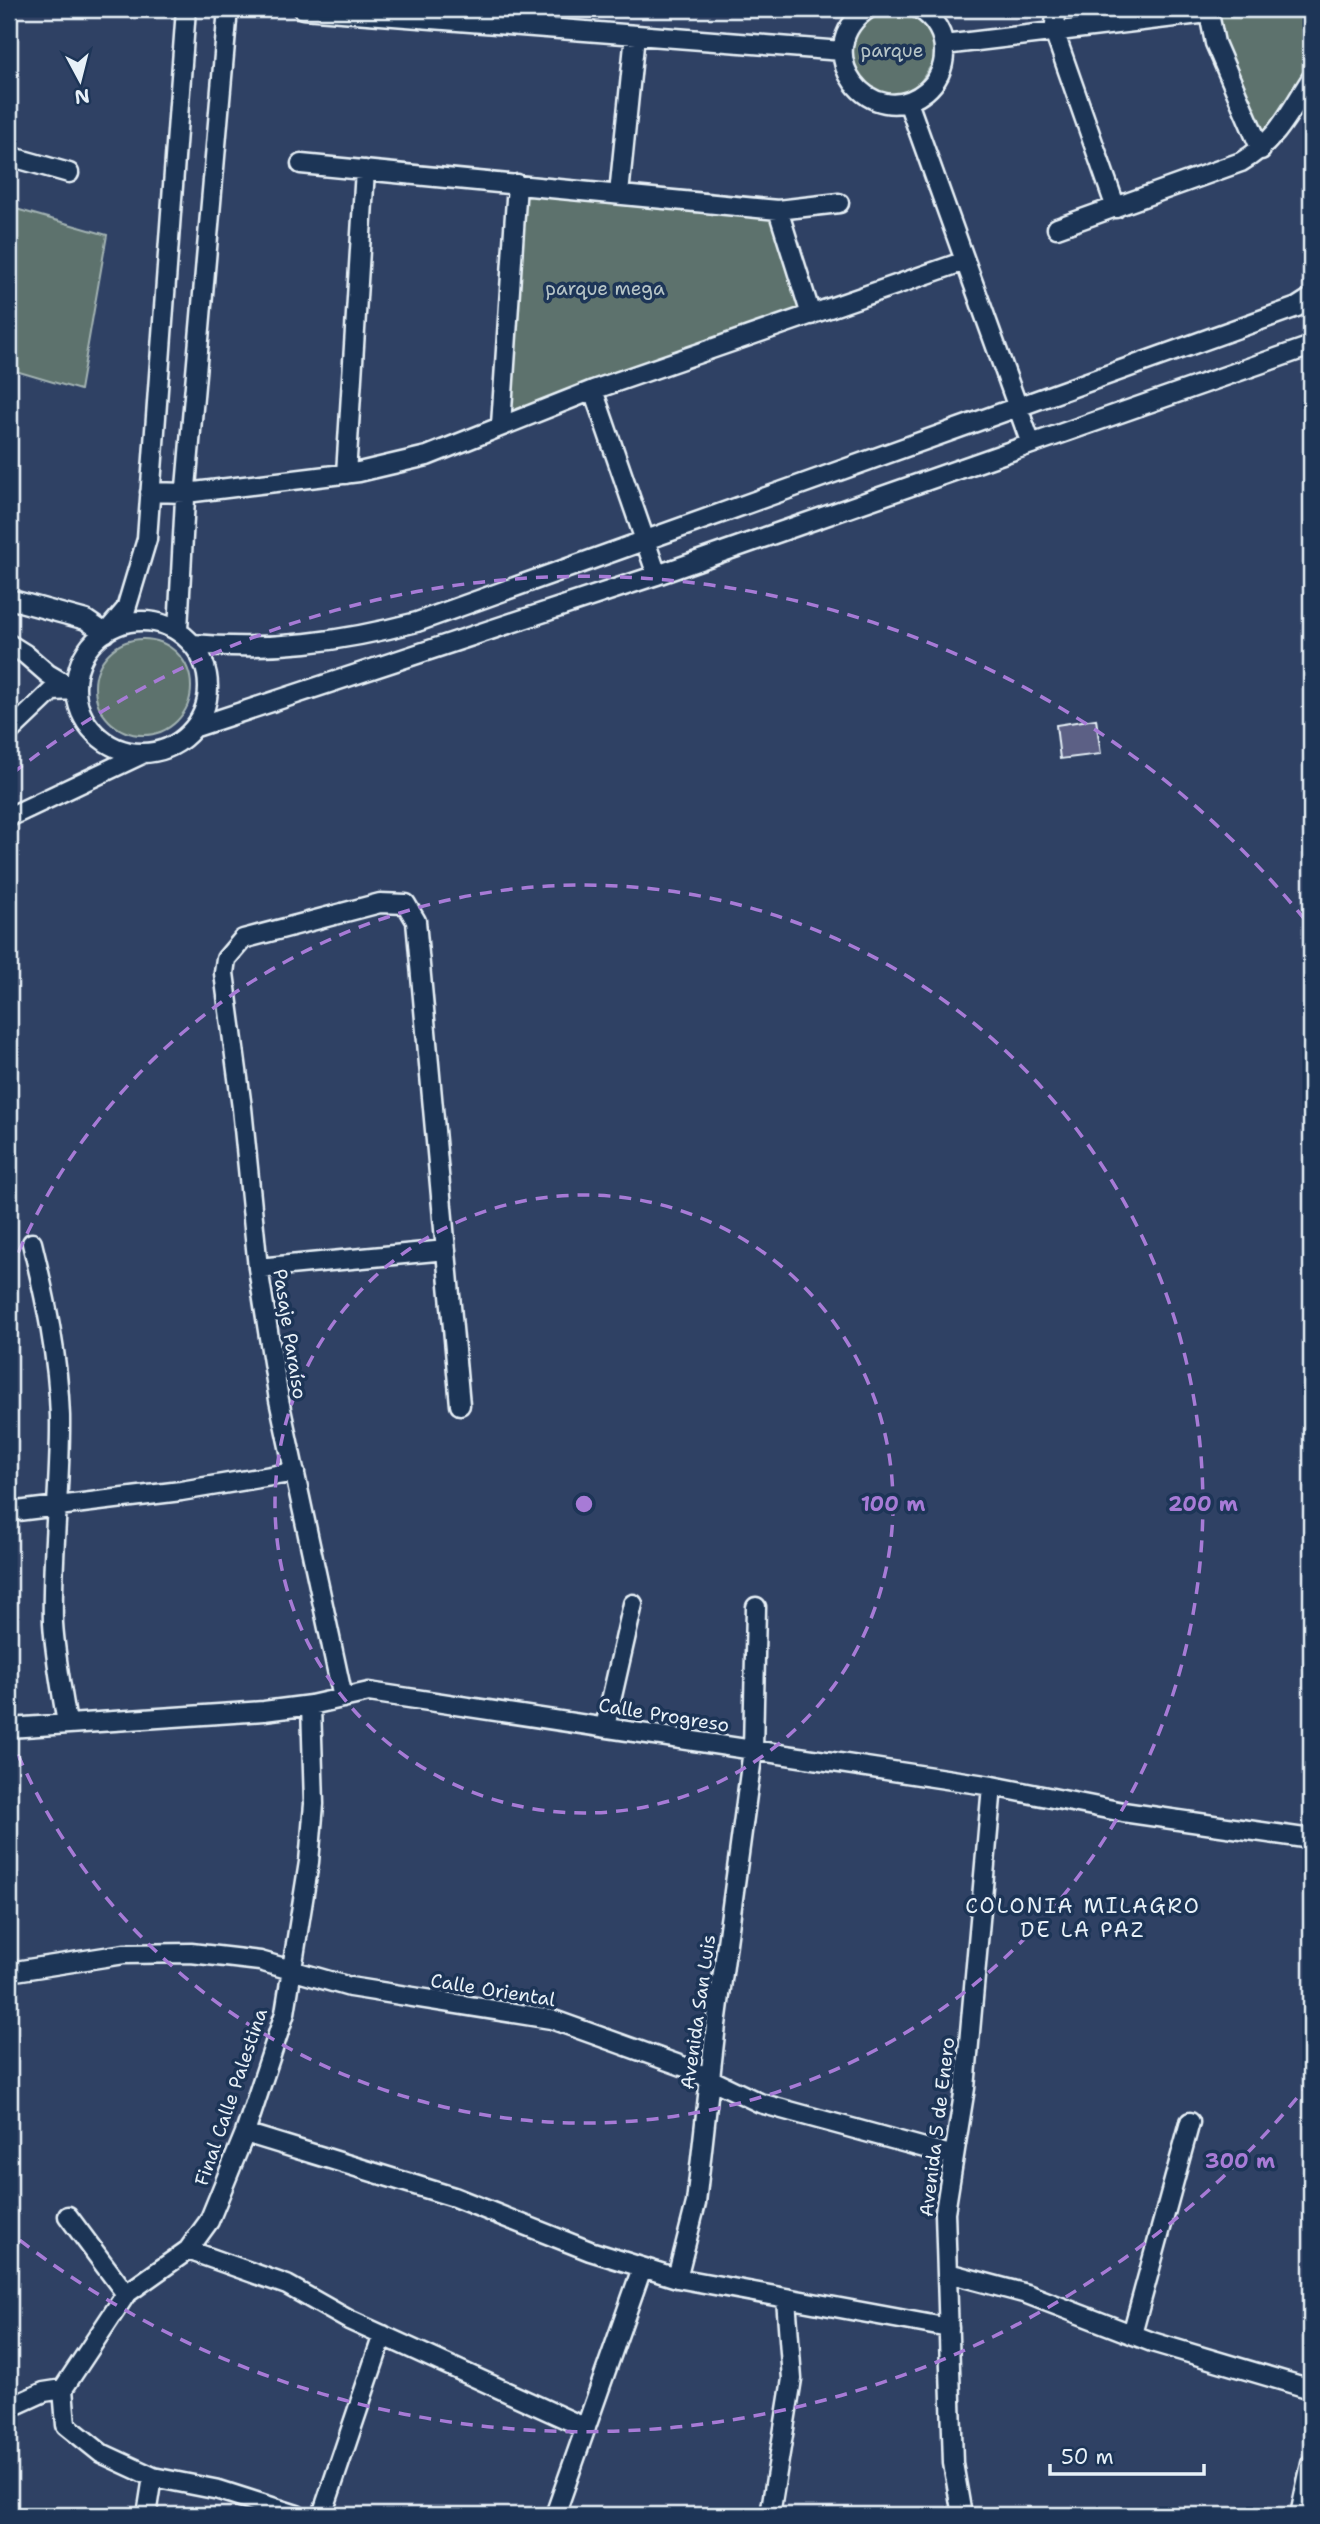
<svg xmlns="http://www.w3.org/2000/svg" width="1320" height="2524" font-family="'Shantell Sans',sans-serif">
<rect width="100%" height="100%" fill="#2f4164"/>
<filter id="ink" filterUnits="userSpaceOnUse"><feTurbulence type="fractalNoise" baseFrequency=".0143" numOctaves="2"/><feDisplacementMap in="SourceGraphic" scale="14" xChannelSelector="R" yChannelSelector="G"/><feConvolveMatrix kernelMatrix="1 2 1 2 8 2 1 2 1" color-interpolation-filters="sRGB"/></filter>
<g filter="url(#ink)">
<path fill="#5d726d" stroke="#a2b2b2" stroke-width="2" d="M 871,9 L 909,9 L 944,45 L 908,102 L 862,93 L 844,40 Z
M 1210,9 L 1311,9 L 1311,68 L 1261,150 Z
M 517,184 L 778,210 L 811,315 L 501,425 Z
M 9,207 L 107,235 L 80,390 L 9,369 Z
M95 687a48 48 0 1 1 96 0a48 48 0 1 1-96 0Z"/>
<path fill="#5b6185" stroke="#e8f1f8" stroke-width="2" d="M 1096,719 L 1101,754 L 1060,759 L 1056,725 Z"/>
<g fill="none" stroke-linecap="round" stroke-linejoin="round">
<defs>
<path id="street" d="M 303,9 L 842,51
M 868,9 C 806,50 871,136 926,91 C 937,82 944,68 944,54 C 945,35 935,18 919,9
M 1057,9 L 1054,31 L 1116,208
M 1208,9 L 1215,43 L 1261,150
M 944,45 L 1208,13
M 908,102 L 1031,444
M 9,156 L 69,173
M 301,164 L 778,210 L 839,203
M 619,194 L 635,35
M 778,210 L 811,315
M 1057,228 L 1241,162 C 1277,141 1289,113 1311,79
M 593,390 L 657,575
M 501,425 L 517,184
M 346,474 L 365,170
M 150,492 L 186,493 L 359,472 L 427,456 L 593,390 L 965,261
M 9,599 L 86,620 L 105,633
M76 687a66 66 0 1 1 132 0a66 66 0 1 1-132 0Z
M 109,629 L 126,609 L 147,539 L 186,9
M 178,630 L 185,499 L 228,9
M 9,644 L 25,654 L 48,674 L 75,690
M 192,644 C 270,651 341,642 417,622 L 1297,307 L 1311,298
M 196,727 L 657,575 L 1311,346
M 9,732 L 52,691 L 75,690
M 9,817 L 142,754
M 32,1243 C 46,1300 58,1357 60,1416 C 61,1485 51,1554 53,1623 C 55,1656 62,1691 67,1724
M 258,1268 L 446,1250
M 9,1512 L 181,1491 L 295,1472
M 343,1698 L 279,1400 L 258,1268 L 242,1108 L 224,973 L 226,959 L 243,939 L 380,903 L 406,904 L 416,921 L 460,1405
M 605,1727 L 633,1604
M 9,1728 L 264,1711 L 311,1705 L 369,1692 L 992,1786 L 1123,1812 L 1311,1839
M 9,1972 L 124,1954 L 191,1953 L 260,1961 L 350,1987 L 551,2019 L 685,2067 L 760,2103 L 954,2156
M 245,2133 L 454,2197 L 590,2251 L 677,2278 L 949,2328
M 68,2216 L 126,2294
M 188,2250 L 287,2285 L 349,2320 L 586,2428
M 948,2273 L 1027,2294 L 1152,2342 L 1311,2389
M 677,2278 L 696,2203 L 716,2025 L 753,1750 L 756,1607
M 1132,2334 L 1190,2122
M 63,2389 L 66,2425 L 101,2453 L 153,2477 L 219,2490 L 297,2515
M 9,2408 L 44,2392 L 63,2389 L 126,2294 L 188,2250 L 209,2221 L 245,2133 L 285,2013 L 309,1862 L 314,1804 L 311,1705
M 147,2515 L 153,2477
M 322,2515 L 383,2335
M 555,2515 L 642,2268
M 770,2515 L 792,2379 L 786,2299
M 962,2515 L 953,2463 L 945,2212 L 965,2088 L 992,1786
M 1300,2515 L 1311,2464"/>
</defs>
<use href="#street" stroke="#e8f1f8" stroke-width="23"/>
<use href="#street" stroke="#1d3557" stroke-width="18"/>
</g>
</g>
<g fill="none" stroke="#a77bd6" stroke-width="3.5" stroke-dasharray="12 9">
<circle cx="584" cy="1504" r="309"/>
<path d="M10 1272A619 619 0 1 1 10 1736"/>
<path d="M1310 2082A928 928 0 0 1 13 2235M13 773A928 928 0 0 1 1310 926"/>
</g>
<g text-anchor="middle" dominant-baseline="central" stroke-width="7" stroke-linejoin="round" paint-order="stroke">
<g font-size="19" fill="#b7c5c7" stroke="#1d3557">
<text x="892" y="50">parque</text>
<text x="605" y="288">parque mega</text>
</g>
<g font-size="19" fill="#e8f1f8" stroke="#1d3557">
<text transform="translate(290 1334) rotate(81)">Pasaje Paraíso</text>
<text transform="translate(664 1715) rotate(9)">Calle Progreso</text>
<text transform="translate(493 1990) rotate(9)">Calle Oriental</text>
<text transform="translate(698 2012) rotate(-82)">Avenida San Luis</text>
<text transform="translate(231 2097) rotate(-71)">Final Calle Palestina</text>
<text transform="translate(937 2127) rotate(-83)">Avenida 5 de Enero</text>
</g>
<g font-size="21" letter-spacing="2" fill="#e8f1f8" stroke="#1d3557">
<text x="1083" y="1906">COLONIA MILAGRO<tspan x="1083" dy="24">DE LA PAZ</tspan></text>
</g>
</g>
<circle cx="584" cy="1504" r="10" fill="#a77bd6" stroke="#1d3557" stroke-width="3.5"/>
<g font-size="21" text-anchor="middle" font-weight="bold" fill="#a77bd6" stroke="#1d3557" stroke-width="7" stroke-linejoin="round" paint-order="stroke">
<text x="893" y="1511">100 m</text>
<text x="1203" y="1511">200 m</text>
<text x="1240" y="2168">300 m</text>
</g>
<rect width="1320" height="2524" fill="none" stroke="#1d3557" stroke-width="35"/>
<rect x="18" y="18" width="1285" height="2489" fill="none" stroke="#e8f1f8" stroke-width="2.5" filter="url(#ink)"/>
<g transform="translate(80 80) rotate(173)" stroke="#1d3557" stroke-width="5" paint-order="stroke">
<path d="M0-5L12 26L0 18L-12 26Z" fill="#e8f1f8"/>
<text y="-10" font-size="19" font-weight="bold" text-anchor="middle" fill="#e8f1f8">N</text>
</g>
<path d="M1050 2464v10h154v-10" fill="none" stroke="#e8f1f8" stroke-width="3.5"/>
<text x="1061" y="2464" font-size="21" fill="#e8f1f8" stroke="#1d3557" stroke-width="5" paint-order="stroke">50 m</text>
</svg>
